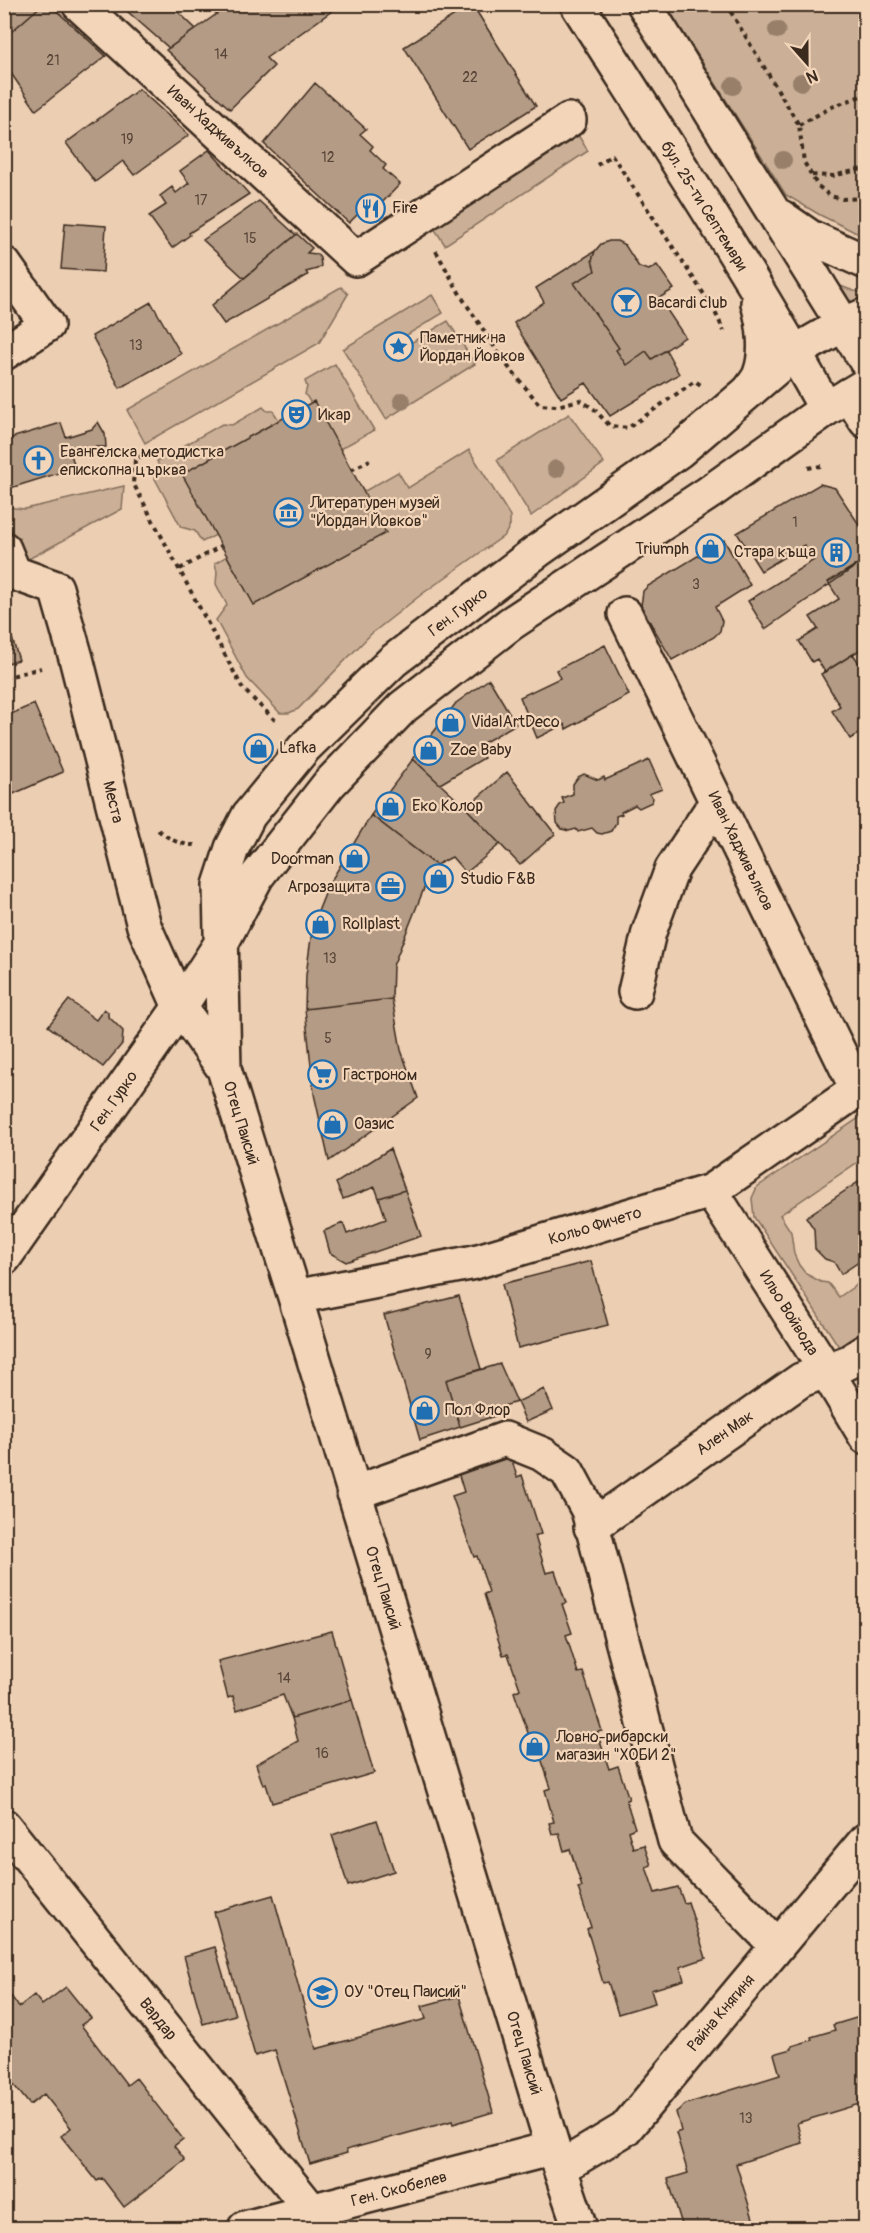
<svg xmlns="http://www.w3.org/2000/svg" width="870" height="2233" font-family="Pangolin,sans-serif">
<rect width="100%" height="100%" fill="#ecceb3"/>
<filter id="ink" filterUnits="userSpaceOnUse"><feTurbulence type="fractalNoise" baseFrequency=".0167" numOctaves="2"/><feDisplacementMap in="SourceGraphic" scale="12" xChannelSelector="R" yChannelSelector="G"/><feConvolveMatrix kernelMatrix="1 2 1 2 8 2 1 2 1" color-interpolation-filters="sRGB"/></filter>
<g filter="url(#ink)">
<path fill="#cbb097" stroke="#836d5a" stroke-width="1.5" d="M 666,5 L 865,5 L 865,237 L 820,215 L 786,195 Z
M 578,135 L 588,151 L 445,245 L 434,228 Z
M 824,280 L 854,291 L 865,292 L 865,304 L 844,312 Z
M 341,287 L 348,294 L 319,343 L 145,443 L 127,410 Z
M 432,295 L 443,313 L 405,336 L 409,344 L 448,321 L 475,364 L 386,419 L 343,349 Z
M 335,364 L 374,430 L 340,449 L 305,394 L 307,387 L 305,381 Z
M 263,407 L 267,411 L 273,411 L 279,420 L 183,474 L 216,535 L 202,542 L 195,531 L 181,527 L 154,477 C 159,472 160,468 157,461 L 222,424 L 232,425 Z
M 569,414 L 604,463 L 531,516 L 497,460 Z
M 469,450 L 510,516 L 510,525 L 505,535 L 422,594 L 371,634 L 298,709 L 289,713 L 280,713 L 247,678 L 216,620 L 227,605 L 216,584 L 217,572 L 215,563 L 227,556 L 254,604 L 385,533 L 363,492 L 398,472 L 408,488 Z
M 124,486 L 122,509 L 23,562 L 5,513 L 5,507 L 25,509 Z
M 865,1114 L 865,1157 L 780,1215 L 791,1232 L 794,1254 L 799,1265 L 806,1274 L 821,1282 L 828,1283 L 839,1297 L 865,1279 L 865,1339 L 843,1353 L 754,1217 L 752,1198 L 757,1187 Z"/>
<path fill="#b49b85" stroke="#3b2a1e" stroke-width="1.5" d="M 4,4 L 43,4 L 4,38 Z
M 43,4 L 49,4 L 106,56 L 36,110 L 4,63 L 4,38 Z
M 119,4 L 170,4 L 196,29 L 169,48 Z
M 210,4 L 231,4 L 217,14 Z
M 231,4 L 333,4 L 336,8 L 266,58 L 274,66 L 230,109 L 166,50 Z
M 472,4 L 536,106 L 468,149 L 404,47 Z
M 315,83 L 366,129 L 360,134 L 373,146 L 370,150 L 386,165 L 383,169 L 400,184 L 380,205 L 377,202 L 365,214 L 361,211 L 349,223 L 264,144 Z
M 139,89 L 189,135 L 134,175 L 123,161 L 95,182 L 66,143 Z
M 209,150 L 249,194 L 189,233 L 190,235 L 172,248 L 149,216 L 166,205 L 160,196 L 172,187 L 176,193 L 189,183 L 180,171 Z
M 259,201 L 296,235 L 244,278 L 203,240 Z
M 65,223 L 106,226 L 103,272 L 61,269 Z
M 297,234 L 312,248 L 307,253 L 317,254 L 320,258 L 321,266 L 317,269 L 306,272 L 308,275 L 224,324 L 211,306 Z
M 609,241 L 617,241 L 625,245 L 639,267 L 649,270 L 657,265 L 674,289 L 659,298 L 685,337 L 652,359 L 646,351 L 626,365 L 616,350 L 619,348 L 574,283 L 595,271 L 592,260 L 595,251 L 601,244 Z
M 595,251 L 592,260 L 595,271 L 574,283 L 619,348 L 616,350 L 626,365 L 646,351 L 652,359 L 666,350 L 679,374 L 610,416 L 586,383 L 561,398 L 514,323 L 544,302 L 536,288 Z
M 151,302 L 181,354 L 120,388 L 92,336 Z
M 314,401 L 386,533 L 254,605 L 182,474 Z
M 98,422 L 105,434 L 106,447 L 93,447 L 71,454 L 75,468 L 4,490 L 4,440 L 61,423 L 66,437 L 92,429 Z
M 820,484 L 835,488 L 866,535 L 866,559 L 765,629 L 748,601 L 814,560 L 804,545 L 761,571 L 737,533 Z
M 724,540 L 750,585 L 715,607 L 722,621 L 720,631 L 714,637 L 672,660 L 641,606 L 643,591 L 648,586 Z
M 859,563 L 866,574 L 866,646 L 825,672 L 817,659 L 812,662 L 799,641 L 818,629 L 810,617 L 839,599 L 828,582 Z
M 10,632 L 19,660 L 4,664 L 4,634 Z
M 605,645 L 629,695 L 566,729 L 565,724 L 537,738 L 520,697 L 560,678 L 556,670 Z
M 853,654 L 866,673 L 866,729 L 850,739 L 832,711 L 840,706 L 821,674 Z
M 489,679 L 516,724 L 478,746 L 484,758 L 440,784 L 413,759 L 456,703 Z
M 34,704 L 63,772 L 4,798 L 4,717 Z
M 413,759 L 466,808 L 500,844 L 466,873 L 452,857 L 436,865 L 371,815 Z
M 649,760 L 662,789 L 649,794 L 653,798 L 652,802 L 639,808 L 635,805 L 621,812 L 622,814 L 616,816 L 616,823 L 611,831 L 602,834 L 597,833 L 592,828 L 578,832 L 576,829 L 569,831 L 562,829 L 557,823 L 556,811 L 560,805 L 564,803 L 562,798 L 573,794 L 573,784 L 578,777 L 584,774 L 598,780 L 604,777 L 605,780 Z
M 507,772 L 555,834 L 520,865 L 466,808 Z
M 371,815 L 436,865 L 425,886 L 393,966 L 392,999 L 305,1009 L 306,975 L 311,938 L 317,914 L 329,884 Z
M 392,999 L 401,1050 L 418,1098 L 329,1161 L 314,1094 L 305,1009 Z
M 69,1000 L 96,1020 L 104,1009 L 108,1012 L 108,1016 L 123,1031 L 122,1044 L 103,1067 L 48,1026 Z
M 390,1149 L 405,1190 L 379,1198 L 375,1187 L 343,1199 L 336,1183 Z
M 866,1177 L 866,1257 L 841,1274 L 834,1262 L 825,1259 L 815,1249 L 814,1229 L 806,1217 Z
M 405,1190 L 421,1236 L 346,1262 L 330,1253 L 324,1231 L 343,1223 L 347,1234 L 386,1219 L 379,1198 Z
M 591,1261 L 608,1325 L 518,1348 L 502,1284 Z
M 459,1296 L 481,1369 L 446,1380 L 460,1427 L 420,1440 L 384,1315 Z
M 500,1364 L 517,1402 L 493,1409 L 495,1416 L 460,1427 L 446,1380 Z
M 544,1389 L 553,1410 L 526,1422 L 517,1402 Z
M 511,1457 L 517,1477 L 522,1475 L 541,1534 L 535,1536 L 546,1573 L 555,1571 L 566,1603 L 562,1604 L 572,1633 L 566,1635 L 578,1673 L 583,1672 L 602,1731 L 597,1732 L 609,1769 L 618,1766 L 629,1799 L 626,1800 L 635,1828 L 628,1831 L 633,1848 L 644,1845 L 651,1865 L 646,1867 L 655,1893 L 678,1887 L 684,1903 L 688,1902 L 706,1958 L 680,1967 L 684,1980 L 651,1990 L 655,2003 L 618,2014 L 608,1982 L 603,1983 L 587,1929 L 591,1927 L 578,1888 L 582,1887 L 570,1849 L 564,1851 L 559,1833 L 552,1834 L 549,1823 L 554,1822 L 545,1790 L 551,1788 L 539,1752 L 535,1753 L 514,1692 L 520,1689 L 508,1654 L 503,1655 L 484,1594 L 489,1592 L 477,1556 L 474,1557 L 452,1496 L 464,1492 L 457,1469 L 476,1462 L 478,1468 Z
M 332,1631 L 352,1700 L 292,1718 L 283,1695 L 237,1710 L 233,1696 L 228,1698 L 218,1661 Z
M 352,1700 L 374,1773 L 272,1803 L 266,1784 L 263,1785 L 256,1764 L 298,1741 L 292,1718 Z
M 377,1820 L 394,1871 L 348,1886 L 332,1835 Z
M 273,1895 L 316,2049 L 426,2019 L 422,2006 L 459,1996 L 493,2112 L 453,2124 L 452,2121 L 346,2150 L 347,2153 L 310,2164 L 275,2050 L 255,2056 L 214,1912 Z
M 215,1947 L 235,2015 L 203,2024 L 184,1956 Z
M 4,1987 L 19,2007 L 34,1995 L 42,2005 L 66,1987 L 91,2018 L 81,2025 L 127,2085 L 136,2078 L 183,2139 L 174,2146 L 185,2160 L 124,2207 L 102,2178 L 97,2181 L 61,2136 L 71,2128 L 44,2094 L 30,2105 L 4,2073 Z
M 866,2015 L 866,2102 L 797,2123 L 802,2143 L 736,2164 L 756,2228 L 683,2228 L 668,2179 L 688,2173 L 676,2133 L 681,2131 L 676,2112 L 686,2104 L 780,2075 L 774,2054 L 792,2049 L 792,2046 L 812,2040 L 811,2037 L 835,2030 L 833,2025 Z"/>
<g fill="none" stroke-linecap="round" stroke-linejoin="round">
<defs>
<path id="minor" d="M 79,4 L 356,259 L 569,120
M 4,264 L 47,325 L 4,353
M 849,395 L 866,421
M 4,549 L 14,573 L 56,588 L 76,658 L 144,926 L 180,1007 L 224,1069
M 625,614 L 857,1089
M 635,992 L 649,932 L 672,869 L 717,801
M 711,1191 L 827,1372 L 866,1437
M 4,1258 L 180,1007 L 222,942 L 257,876 L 329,784 L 403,707 L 510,624 L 710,492 L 826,409
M 295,1297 L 475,1262 L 711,1191 L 866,1084
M 354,1493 L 505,1439 L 542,1454 L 567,1471 L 588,1510 L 675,1841 L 777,1946
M 591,1527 L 801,1380 L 849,1362 L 866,1351
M 4,1826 L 312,2211
M 560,2168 L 625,2129 L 866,1840
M 245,2228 L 553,2148
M 580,2228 L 553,2148 L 295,1297 L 224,1069 L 220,885 L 232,848 L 249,815 L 304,748 L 393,661 L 540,549 L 679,451 L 795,352"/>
<path id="major" d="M 577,4 C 662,138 750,271 826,409 L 866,385
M 644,4 L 866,361
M 781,217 L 810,237 L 866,262
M 795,352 L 842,325 L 866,315
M 750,390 C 753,385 758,380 760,374 C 768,353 764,324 758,303"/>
</defs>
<use href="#minor" stroke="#3b2a1e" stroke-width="38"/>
<use href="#major" stroke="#3b2a1e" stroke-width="38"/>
<path stroke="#3b2a1e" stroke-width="4" stroke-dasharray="4.5 4.5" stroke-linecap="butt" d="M 726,4 L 799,125 L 804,162 L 817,185 L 830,196 L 842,199 L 866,198
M 730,12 L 746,4
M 799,125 L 832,107 L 866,94
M 597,165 L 612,155 L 713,308 L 724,331
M 812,175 L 833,176 L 866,168
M 436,251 L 461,296 L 505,363 L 540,405 L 557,406 L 580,400 L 594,409 L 610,426 L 628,428 L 695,381 L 702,386
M 150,450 L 135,460 L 133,483 L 243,689 L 278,723
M 808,468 L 821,466
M 351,470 L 370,460
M 180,569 L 221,546
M 4,678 L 41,668
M 158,830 C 169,839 181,846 197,845"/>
<use href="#minor" stroke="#f3d5b9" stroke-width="33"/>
<use href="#major" stroke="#f3d5b9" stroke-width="33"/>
</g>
<g fill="#977f6b">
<circle cx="777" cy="30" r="9"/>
<circle cx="801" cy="82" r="9"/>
<circle cx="733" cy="86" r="9"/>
<circle cx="783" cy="160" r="9"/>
<circle cx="402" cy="401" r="9"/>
<circle cx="556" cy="469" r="9"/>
</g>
</g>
<defs>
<symbol id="restaurant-ring" viewBox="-11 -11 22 22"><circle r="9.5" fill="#f3d5b9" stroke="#1f6fb2" stroke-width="1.5"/><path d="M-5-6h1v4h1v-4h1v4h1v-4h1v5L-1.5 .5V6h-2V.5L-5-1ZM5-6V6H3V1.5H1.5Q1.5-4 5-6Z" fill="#1f6fb2"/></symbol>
<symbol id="bar-ring" viewBox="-11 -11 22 22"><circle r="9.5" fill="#f3d5b9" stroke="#1f6fb2" stroke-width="1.5"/><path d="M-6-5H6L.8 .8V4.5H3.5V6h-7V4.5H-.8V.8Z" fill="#1f6fb2"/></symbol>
<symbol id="sight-ring" viewBox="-11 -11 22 22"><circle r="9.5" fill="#f3d5b9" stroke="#1f6fb2" stroke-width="1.5"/><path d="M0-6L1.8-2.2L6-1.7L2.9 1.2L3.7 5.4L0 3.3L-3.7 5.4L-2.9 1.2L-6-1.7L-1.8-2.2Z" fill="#1f6fb2"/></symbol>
<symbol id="theatre-ring" viewBox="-11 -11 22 22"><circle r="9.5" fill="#f3d5b9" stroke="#1f6fb2" stroke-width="1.5"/><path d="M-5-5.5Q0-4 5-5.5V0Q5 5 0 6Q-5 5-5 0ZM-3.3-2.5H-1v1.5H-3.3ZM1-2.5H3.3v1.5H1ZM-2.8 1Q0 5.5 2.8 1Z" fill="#1f6fb2"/></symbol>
<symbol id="church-ring" viewBox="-11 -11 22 22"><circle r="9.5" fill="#f3d5b9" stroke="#1f6fb2" stroke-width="1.5"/><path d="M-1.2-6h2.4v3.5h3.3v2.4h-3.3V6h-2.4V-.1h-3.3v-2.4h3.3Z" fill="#1f6fb2"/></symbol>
<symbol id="museum-ring" viewBox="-11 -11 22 22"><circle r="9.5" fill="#f3d5b9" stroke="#1f6fb2" stroke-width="1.5"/><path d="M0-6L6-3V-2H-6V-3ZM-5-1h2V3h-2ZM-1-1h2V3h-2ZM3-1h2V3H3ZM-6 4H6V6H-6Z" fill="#1f6fb2"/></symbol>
<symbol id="shop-ring" viewBox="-11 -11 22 22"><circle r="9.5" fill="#f3d5b9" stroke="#1f6fb2" stroke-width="1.5"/><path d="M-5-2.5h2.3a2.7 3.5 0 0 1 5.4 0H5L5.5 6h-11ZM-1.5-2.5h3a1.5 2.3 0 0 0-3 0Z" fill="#1f6fb2"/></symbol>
<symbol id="building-ring" viewBox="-11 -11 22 22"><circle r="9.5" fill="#f3d5b9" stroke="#1f6fb2" stroke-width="1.5"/><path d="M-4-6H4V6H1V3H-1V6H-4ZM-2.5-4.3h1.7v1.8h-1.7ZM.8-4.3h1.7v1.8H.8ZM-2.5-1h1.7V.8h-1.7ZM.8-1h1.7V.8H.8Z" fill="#1f6fb2"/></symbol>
<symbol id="office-ring" viewBox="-11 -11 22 22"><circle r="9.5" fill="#f3d5b9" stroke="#1f6fb2" stroke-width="1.5"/><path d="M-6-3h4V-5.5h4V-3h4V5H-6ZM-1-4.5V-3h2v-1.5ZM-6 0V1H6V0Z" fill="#1f6fb2"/></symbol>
<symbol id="supermarket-ring" viewBox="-11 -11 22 22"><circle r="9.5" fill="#f3d5b9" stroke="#1f6fb2" stroke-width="1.5"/><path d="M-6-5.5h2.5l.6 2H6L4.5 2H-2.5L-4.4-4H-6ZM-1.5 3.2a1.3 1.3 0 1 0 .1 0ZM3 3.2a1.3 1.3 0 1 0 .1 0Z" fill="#1f6fb2"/></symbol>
<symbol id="school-ring" viewBox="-11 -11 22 22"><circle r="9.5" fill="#f3d5b9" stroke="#1f6fb2" stroke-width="1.5"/><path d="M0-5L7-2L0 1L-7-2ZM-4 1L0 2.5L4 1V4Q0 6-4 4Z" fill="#1f6fb2"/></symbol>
</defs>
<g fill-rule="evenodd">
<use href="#restaurant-ring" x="354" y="192" width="33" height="33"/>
<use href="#bar-ring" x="610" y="286" width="33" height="33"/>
<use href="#sight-ring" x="382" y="330" width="33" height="33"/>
<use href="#theatre-ring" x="280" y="398" width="33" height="33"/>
<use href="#church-ring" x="22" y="444" width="33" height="33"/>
<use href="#museum-ring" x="272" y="496" width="33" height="33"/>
<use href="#shop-ring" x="694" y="532" width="33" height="33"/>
<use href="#building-ring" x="820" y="536" width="33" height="33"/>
<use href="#shop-ring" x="434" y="706" width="33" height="33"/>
<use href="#shop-ring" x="242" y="732" width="33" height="33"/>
<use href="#shop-ring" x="412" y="734" width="33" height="33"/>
<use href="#shop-ring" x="374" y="790" width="33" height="33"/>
<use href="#shop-ring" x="338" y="842" width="33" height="33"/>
<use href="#shop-ring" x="422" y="862" width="33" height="33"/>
<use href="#office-ring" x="374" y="870" width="33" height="33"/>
<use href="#shop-ring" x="304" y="908" width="33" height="33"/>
<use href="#supermarket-ring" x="306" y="1058" width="33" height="33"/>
<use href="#shop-ring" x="316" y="1108" width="33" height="33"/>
<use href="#shop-ring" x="408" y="1394" width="33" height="33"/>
<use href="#shop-ring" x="518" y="1730" width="33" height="33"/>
<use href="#school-ring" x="306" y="1976" width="33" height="33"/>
</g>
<g text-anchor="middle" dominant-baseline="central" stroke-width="4.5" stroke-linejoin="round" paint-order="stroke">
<g font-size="14" fill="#594638">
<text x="221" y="54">14</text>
<text x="53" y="60">21</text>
<text x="470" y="77">22</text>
<text x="127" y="139">19</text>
<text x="328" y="157">12</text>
<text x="201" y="200">17</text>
<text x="250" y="238">15</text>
<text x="136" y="345">13</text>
<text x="795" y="522">1</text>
<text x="696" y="584">3</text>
<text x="330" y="958">13</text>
<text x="328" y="1038">5</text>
<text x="428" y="1354">9</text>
<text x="284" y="1678">14</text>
<text x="322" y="1753">16</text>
<text x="746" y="2118">13</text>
</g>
<g font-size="16" fill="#3b2a1e" stroke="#f3d5b9">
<text transform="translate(218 132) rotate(42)">Иван Хадживълков</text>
<text transform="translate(704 206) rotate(58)">бул. 25-ти Септември</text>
<text transform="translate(458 612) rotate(-37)">Ген. Гурко</text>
<text transform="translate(113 802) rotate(76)">Места</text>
<text transform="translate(741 851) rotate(64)">Иван Хадживълков</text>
<text transform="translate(114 1101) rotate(-55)">Ген. Гурко</text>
<text transform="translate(241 1123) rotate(73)">Отец Паисий</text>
<text transform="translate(595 1226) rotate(-17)">Кольо Фичето</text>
<text transform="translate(789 1313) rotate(58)">Ильо Войвода</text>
<text transform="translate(725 1433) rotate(-35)">Ален Мак</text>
<text transform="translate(383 1588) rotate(73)">Отец Паисий</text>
<text transform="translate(721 2013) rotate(-50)">Райна Княгиня</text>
<text transform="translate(158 2019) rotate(51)">Вардар</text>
<text transform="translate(524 2053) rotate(73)">Отец Паисий</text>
<text transform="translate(399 2189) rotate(-15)">Ген. Скобелев</text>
</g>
<g font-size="16" fill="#3b2a1e" stroke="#f3d5b9" text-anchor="start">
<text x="392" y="208">Fire</text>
<text x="648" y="303">Bacardi club</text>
<text x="420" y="338">Паметник на<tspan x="420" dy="18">Йордан Йовков</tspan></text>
<text x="318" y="415">Икар</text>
<text x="60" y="452">Евангелска методистка<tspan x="60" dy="18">епископна църква</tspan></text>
<text x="310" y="503">Литературен музей<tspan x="310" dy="18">"Йордан Йовков"</tspan></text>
<text x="689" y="549" text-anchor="end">Triumph</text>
<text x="816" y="552" text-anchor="end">Стара къща</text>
<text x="471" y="722">VidalArtDeco</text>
<text x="279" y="748">Lafka</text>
<text x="450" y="750">Zoe Baby</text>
<text x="412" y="806">Eко Колор</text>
<text x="334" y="859" text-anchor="end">Doorman</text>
<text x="460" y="879">Studio F&amp;B</text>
<text x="370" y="887" text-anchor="end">Агрозащита</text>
<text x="342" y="924">Rollplast</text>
<text x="343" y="1075">Гастроном</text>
<text x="354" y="1124">Оазис</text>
<text x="445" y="1410">Пол Флор</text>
<text x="556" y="1737">Ловно-рибарски<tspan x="556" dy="18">магазин "ХОБИ 2"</tspan></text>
<text x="344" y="1992">ОУ "Отец Паисий"</text>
</g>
</g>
<rect width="870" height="2233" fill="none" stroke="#f3d5b9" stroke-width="24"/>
<rect x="12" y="12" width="846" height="2209" fill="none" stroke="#3b2a1e" stroke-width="2" filter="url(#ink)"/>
<g transform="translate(807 63) rotate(159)" stroke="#f3d5b9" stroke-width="4.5" paint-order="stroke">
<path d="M0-4.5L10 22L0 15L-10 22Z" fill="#3b2a1e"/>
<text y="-9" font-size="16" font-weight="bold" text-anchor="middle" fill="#3b2a1e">N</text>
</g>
</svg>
